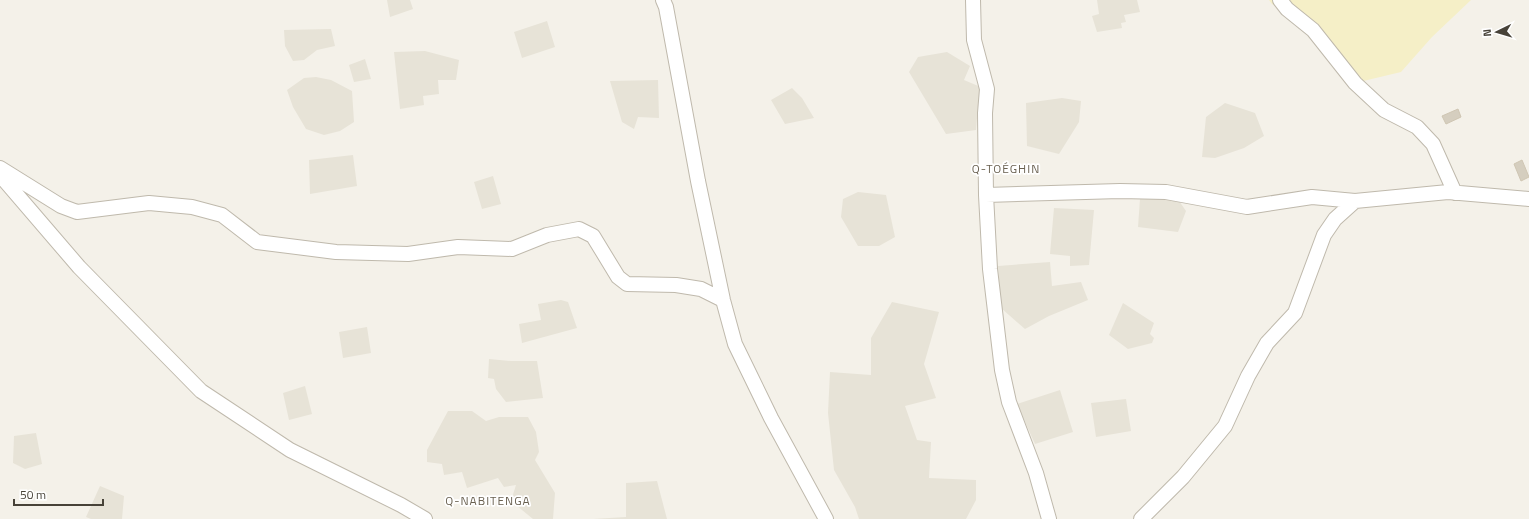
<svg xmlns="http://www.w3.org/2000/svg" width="1529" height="519" font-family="'Titillium Web',sans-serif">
<rect width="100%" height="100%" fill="#f4f1e9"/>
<path fill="#e7e3d7" d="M 387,0 L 410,0 L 413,9 L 390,17 Z
M 1097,0 L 1137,0 L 1140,12 L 1124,15 L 1126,22 L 1121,23 L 1122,28 L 1097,32 L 1092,16 L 1099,14 Z
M 547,21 L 555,47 L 522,58 L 514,32 Z
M 331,29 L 335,46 L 317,50 L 304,60 L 293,61 L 285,46 L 284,30 Z
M 425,51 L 459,60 L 456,80 L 438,80 L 439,94 L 423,96 L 424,105 L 400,109 L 394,52 Z
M 947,52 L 970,66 L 964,80 L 983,88 L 978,106 L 976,130 L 946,134 L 909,72 L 918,57 Z
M 365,59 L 371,79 L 354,82 L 349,65 Z
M 316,77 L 331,80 L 352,91 L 354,122 L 340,131 L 324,135 L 306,129 L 293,107 L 287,90 L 304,78 Z
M 658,80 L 659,118 L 638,117 L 634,129 L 622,122 L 610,81 Z
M 792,88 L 802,98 L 814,118 L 785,124 L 771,100 Z
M 1062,98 L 1081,101 L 1079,122 L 1059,154 L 1027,146 L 1026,103 Z
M 1225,103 L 1255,113 L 1264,136 L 1244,148 L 1215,158 L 1202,157 L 1206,117 Z
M 353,155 L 357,186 L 310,194 L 309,160 Z
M 493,176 L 501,204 L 482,209 L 474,182 Z
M 858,192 L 886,195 L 895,237 L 879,246 L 858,246 L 841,217 L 843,199 Z
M 1154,195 L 1177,198 L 1186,211 L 1178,232 L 1138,227 L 1140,199 Z
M 1054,208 L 1094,210 L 1089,265 L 1070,266 L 1070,256 L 1050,254 Z
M 1050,262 L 1052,286 L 1081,282 L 1088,300 L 1049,316 L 1025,329 L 1001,308 L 998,266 Z
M 561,300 L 568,302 L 577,328 L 522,343 L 519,324 L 541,320 L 538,304 Z
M 892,302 L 939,312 L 924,364 L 936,398 L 905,406 L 917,440 L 931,442 L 929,478 L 976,480 L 976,500 L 966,519 L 859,519 L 855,507 L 834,470 L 828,413 L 830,372 L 871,375 L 871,338 Z
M 1123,303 L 1154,323 L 1150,334 L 1154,338 L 1152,343 L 1128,349 L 1109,335 Z
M 367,327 L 371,353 L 343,358 L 339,332 Z
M 489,359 L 511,361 L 537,361 L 543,398 L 506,402 L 496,389 L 494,379 L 488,378 Z
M 305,386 L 312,414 L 289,420 L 283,393 Z
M 1060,390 L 1073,432 L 1035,444 L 1017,404 Z
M 1126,399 L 1131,431 L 1096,437 L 1091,403 Z
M 448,411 L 472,411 L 486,421 L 499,417 L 528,417 L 536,432 L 539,452 L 535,460 L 555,493 L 553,519 L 533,519 L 511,501 L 516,485 L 504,487 L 498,478 L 467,488 L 462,472 L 444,475 L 442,464 L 427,462 L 427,450 Z
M 36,433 L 42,464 L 25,469 L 13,463 L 14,436 Z
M 657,481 L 667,519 L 593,519 L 626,517 L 626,483 Z
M 100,486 L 124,496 L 122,519 L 91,519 L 86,517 Z"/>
<path fill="#f5efc7" d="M 1269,0 L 1471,0 L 1432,37 L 1401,72 L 1355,83 L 1313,30 L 1272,4 Z"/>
<path fill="#d5cebf" stroke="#cfc6b3" d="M 1458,109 L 1461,117 L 1446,124 L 1442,116 Z
M 1522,160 L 1529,177 L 1521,181 L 1514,164 Z"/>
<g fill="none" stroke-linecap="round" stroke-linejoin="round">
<defs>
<path id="street" d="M 663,0 L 666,7 L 698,181 L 723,300 L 735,344 L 771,418 L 826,519
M 973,0 L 974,40 L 987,89 L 985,113 L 986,195 L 990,269 L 1002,370 L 1009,402 L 1036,473 L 1049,519
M 1280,0 L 1287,9 L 1313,30 L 1355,83 L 1384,110 L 1417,127 L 1433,144 L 1455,193
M 0,168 L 61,206 L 77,212 L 149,203 L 192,207 L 222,215 L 257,242 L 336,252 L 408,254 L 458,247 L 512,249 L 547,235 L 579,229 L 593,236 L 618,277 L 627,284 L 676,285 L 701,289 L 723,300
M 0,175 L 79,267 L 201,391 L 290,450 L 401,505 L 425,519
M 986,195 L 1120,191 L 1166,192 L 1247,207 L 1312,197 L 1355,201 L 1448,192 L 1529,199
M 1141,519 L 1183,477 L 1225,426 L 1248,376 L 1267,343 L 1295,313 L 1324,235 L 1335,219 L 1355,201"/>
</defs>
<use href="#street" stroke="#bfb9ac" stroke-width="16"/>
<use href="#street" stroke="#fff" stroke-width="14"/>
</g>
<g text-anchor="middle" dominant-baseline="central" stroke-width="3.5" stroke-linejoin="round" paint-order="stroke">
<g font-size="12" letter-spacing="1" fill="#696050" stroke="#fff">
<text x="1006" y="168">Q-TOÉGHIN</text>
<text x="488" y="500">Q-NABITENGA</text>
</g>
</g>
<g transform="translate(1497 32) rotate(265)" stroke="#ffffff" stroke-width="3" paint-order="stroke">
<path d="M0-3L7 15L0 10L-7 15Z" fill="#474238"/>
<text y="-6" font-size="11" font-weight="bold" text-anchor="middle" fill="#474238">N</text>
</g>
<path d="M14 499v6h89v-6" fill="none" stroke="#474238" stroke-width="2"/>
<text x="20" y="499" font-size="12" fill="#474238" stroke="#ffffff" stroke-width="3" paint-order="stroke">50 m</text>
</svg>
